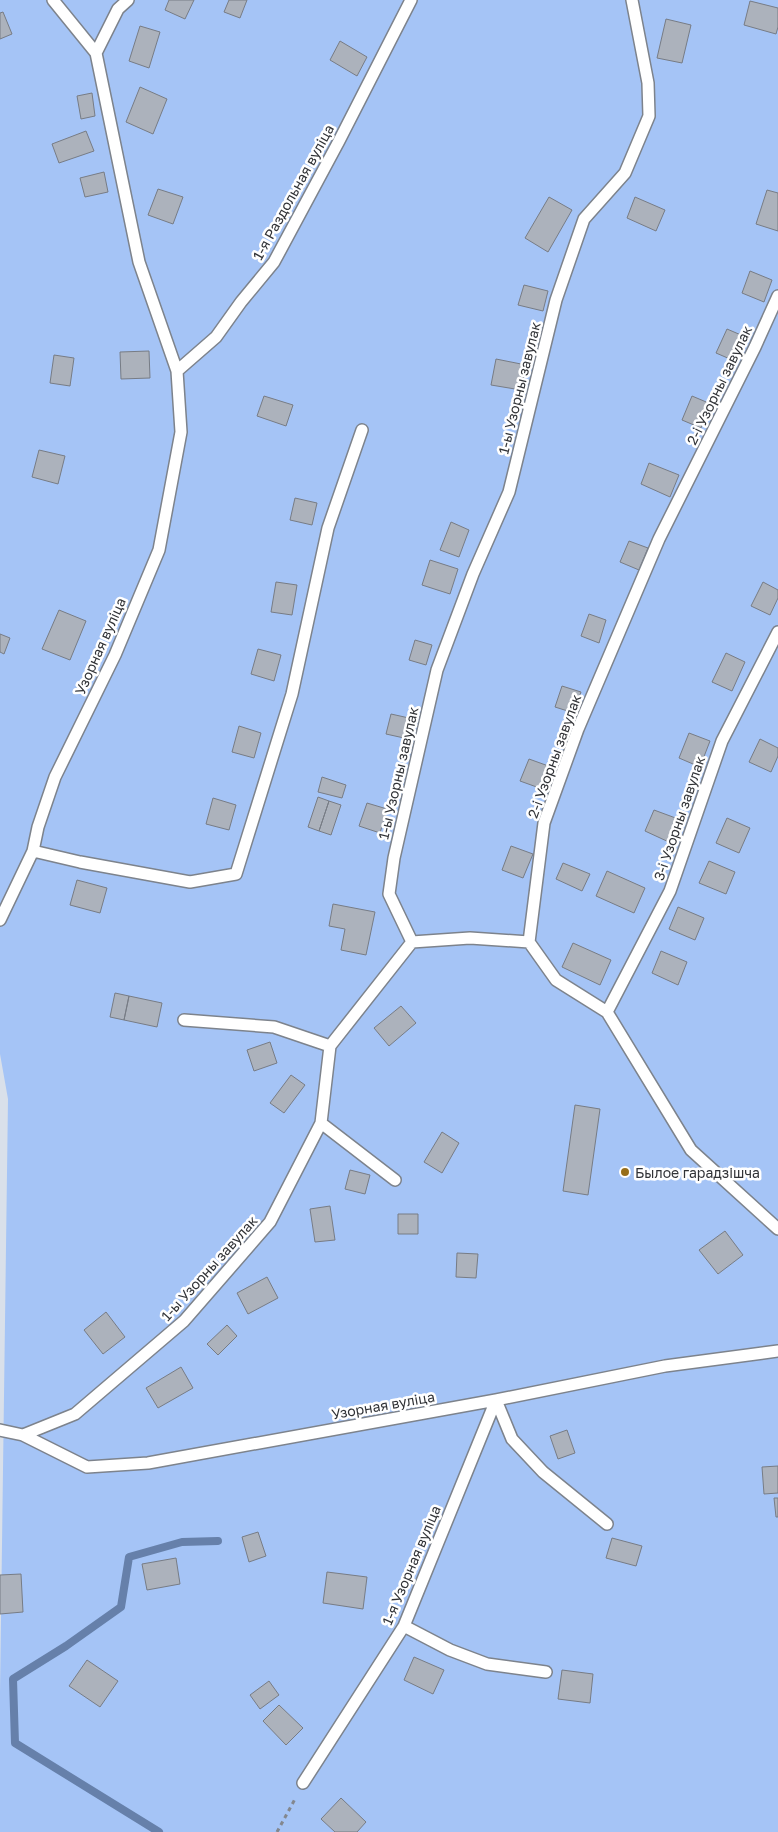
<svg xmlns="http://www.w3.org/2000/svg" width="778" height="1832" font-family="'Golos Text',sans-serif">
<rect width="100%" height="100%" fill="#d9e0ea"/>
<path fill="#a5c4f6" d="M 0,0 L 778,0 L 778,1832 L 0,1832 L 0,1693 L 8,1099 L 0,1054 Z"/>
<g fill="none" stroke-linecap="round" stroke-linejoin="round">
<path stroke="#6680aa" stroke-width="8" d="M 159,1832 L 15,1743 L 13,1679 L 66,1646 L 121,1607 L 129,1557 L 182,1542 L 218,1541"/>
</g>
<path fill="#acb2bc" stroke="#777c85" d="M 169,0 L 194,0 L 185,19 L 165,10 Z
M 229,0 L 247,0 L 240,18 L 224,12 Z
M 750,1 L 778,8 L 778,27 L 776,34 L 744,25 Z
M 3,12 L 12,34 L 0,39 L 0,13 Z
M 666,19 L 691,25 L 682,63 L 657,58 Z
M 140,26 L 160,32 L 149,68 L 129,61 Z
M 340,41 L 367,57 L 357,76 L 330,60 Z
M 140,87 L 167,99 L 153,134 L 126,122 Z
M 92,93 L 95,116 L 81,119 L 77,96 Z
M 86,131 L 94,151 L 59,163 L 52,144 Z
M 104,172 L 108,192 L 85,197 L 80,178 Z
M 158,189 L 183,197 L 173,224 L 148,215 Z
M 767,190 L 778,193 L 778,231 L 756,224 Z
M 549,197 L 572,210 L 548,252 L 525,238 Z
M 635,197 L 665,210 L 656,231 L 627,218 Z
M 750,271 L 772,280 L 764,302 L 742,293 Z
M 524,285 L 548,291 L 543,311 L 518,305 Z
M 727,329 L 748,338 L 737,362 L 716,353 Z
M 149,351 L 150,378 L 121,379 L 120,352 Z
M 54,355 L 74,358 L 70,386 L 50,383 Z
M 496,359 L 526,365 L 521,390 L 491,385 Z
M 264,396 L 293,405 L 286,426 L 257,416 Z
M 692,396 L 711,404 L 701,428 L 682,420 Z
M 39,450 L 65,456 L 58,484 L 32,477 Z
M 649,463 L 679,475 L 670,497 L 641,484 Z
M 295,498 L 317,503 L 312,525 L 290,520 Z
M 451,522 L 469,530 L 459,557 L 440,550 Z
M 629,541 L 648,548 L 639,570 L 620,562 Z
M 430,560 L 458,569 L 450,594 L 422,585 Z
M 276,582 L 297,585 L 292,615 L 271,612 Z
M 763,582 L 778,590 L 778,598 L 770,615 L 751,606 Z
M 59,610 L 86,621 L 70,660 L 42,649 Z
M 589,614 L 606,620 L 599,643 L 581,636 Z
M 0,634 L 10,638 L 4,654 L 0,652 Z
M 415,640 L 432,645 L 426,665 L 409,660 Z
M 258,649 L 281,655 L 274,681 L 251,674 Z
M 726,653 L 745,662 L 732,691 L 712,682 Z
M 562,686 L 581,692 L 574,713 L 555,707 Z
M 391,714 L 409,718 L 404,738 L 386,734 Z
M 239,726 L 261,733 L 254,758 L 232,752 Z
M 689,733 L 710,741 L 700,767 L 679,758 Z
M 760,739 L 778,748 L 778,756 L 771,772 L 749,762 Z
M 529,759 L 554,768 L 545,790 L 520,781 Z
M 322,777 L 346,785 L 342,798 L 318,792 Z
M 318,797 L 329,801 L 319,831 L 308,827 Z
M 213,798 L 236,805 L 229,830 L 206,824 Z
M 329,801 L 341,805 L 331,835 L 319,831 Z
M 367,803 L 387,809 L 380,833 L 359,826 Z
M 654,810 L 681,820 L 671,843 L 645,831 Z
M 727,818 L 750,828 L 739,853 L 716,843 Z
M 511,846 L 533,854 L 523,878 L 502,870 Z
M 709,861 L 735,872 L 726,894 L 699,883 Z
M 563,863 L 590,874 L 582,891 L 556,879 Z
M 607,871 L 645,888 L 634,913 L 596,896 Z
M 77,880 L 107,888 L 100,913 L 70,905 Z
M 333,904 L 375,912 L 366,955 L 341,950 L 345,929 L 329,926 Z
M 678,907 L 704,918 L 695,940 L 669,929 Z
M 573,943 L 611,960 L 600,985 L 562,967 Z
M 661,951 L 687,962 L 678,985 L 652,973 Z
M 115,993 L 129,996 L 124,1020 L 110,1017 Z
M 129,996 L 162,1003 L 157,1027 L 124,1020 Z
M 401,1006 L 416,1023 L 389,1046 L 374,1028 Z
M 270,1042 L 277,1063 L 254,1071 L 247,1050 Z
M 291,1075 L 305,1085 L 284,1113 L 270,1103 Z
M 575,1105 L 600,1109 L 588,1195 L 563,1191 Z
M 442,1132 L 459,1143 L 442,1173 L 424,1162 Z
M 350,1170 L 370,1175 L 365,1194 L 345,1189 Z
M 330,1206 L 335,1240 L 315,1242 L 310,1209 Z
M 398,1214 L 418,1214 L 418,1234 L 398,1234 Z
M 725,1231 L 743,1255 L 718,1274 L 699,1250 Z
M 457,1253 L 478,1254 L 476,1278 L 456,1277 Z
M 267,1277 L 278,1298 L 248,1314 L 237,1293 Z
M 106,1312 L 125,1337 L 103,1354 L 84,1330 Z
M 227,1325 L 237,1336 L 218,1355 L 207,1344 Z
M 181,1367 L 193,1388 L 158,1408 L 146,1388 Z
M 567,1430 L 575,1453 L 558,1459 L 550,1436 Z
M 778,1466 L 778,1493 L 764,1494 L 762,1467 Z
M 774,1498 L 778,1498 L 778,1517 L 776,1517 Z
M 258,1532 L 266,1556 L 249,1562 L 242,1537 Z
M 612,1538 L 642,1546 L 636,1566 L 606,1558 Z
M 176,1558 L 180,1584 L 147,1590 L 142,1564 Z
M 327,1572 L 367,1577 L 363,1609 L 323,1603 Z
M 21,1574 L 23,1612 L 0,1614 L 0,1575 Z
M 414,1657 L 444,1670 L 433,1694 L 404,1680 Z
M 87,1660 L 118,1681 L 100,1707 L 69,1686 Z
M 562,1670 L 593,1674 L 590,1703 L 558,1699 Z
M 269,1681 L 279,1695 L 260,1709 L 250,1695 Z
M 279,1705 L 303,1728 L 286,1745 L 263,1721 Z
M 341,1798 L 366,1822 L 357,1832 L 335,1832 L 321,1819 Z"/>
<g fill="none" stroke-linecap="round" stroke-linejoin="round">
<defs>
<path id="lane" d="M 53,0 L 96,53 L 139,262 L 177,371 L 216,337 L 241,302 L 274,262 L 339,141 L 411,0
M 96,53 L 118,9 L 128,0
M 778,296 L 755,347 L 659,539 L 578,729 L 544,823 L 529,942 L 556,980 L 607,1012 L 691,1150 L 778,1229
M 33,851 L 80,862 L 190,882 L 236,874 L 292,694 L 328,528 L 362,430
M 0,920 L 33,851 L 38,827 L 55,777 L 115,655 L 159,550 L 181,432 L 177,371
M 412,942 L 470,938 L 529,942
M 607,1012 L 670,891 L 722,741 L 778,632
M 184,1020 L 274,1027 L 330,1046
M 321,1123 L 395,1180
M 496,1400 L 512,1439 L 543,1472 L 607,1524
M 0,1430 L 23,1435 L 87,1467 L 148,1463 L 496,1400 L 665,1366 L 778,1351
M 23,1435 L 75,1414 L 184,1321 L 270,1222 L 321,1123 L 330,1046 L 412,942 L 389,894 L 394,858 L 437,670 L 473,574 L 509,492 L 556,300 L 584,219 L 625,173 L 649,116 L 648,83 L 632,0
M 404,1626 L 450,1650 L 487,1664 L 546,1672
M 303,1783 L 404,1626 L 496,1400"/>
</defs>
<use href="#lane" stroke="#7d838c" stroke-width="14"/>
<path stroke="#83878e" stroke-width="3" stroke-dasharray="4 4" stroke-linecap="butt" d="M 277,1832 L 295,1799"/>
<use href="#lane" stroke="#fff" stroke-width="11"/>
</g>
<circle fill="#976e1a" stroke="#fff" stroke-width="2" cx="625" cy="1172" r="5"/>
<g text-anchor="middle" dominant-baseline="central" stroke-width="5" stroke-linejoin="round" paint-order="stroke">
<g font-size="14" fill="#313337" stroke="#fff">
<text transform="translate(293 192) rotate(-61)">1-я Раздольная вуліца</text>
<text transform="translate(719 385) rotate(-64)">2-і Узорны завулак</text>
<text transform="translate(519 388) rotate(-76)">1-ы Узорны завулак</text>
<text transform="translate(100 646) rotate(-66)">Узорная вуліца</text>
<text transform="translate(554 756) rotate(-70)">2-і Узорны завулак</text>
<text transform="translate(398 773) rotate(-77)">1-ы Узорны завулак</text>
<text transform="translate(679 818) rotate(-71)">3-і Узорны завулак</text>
<text transform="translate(209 1268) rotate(-48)">1-ы Узорны завулак</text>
<text transform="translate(383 1405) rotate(-10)">Узорная вуліца</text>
<text transform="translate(411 1565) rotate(-67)">1-я Узорная вуліца</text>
</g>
<g font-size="14" fill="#313337" stroke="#fff" text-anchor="start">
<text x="635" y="1172">Былое гарадзішча</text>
</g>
</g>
</svg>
